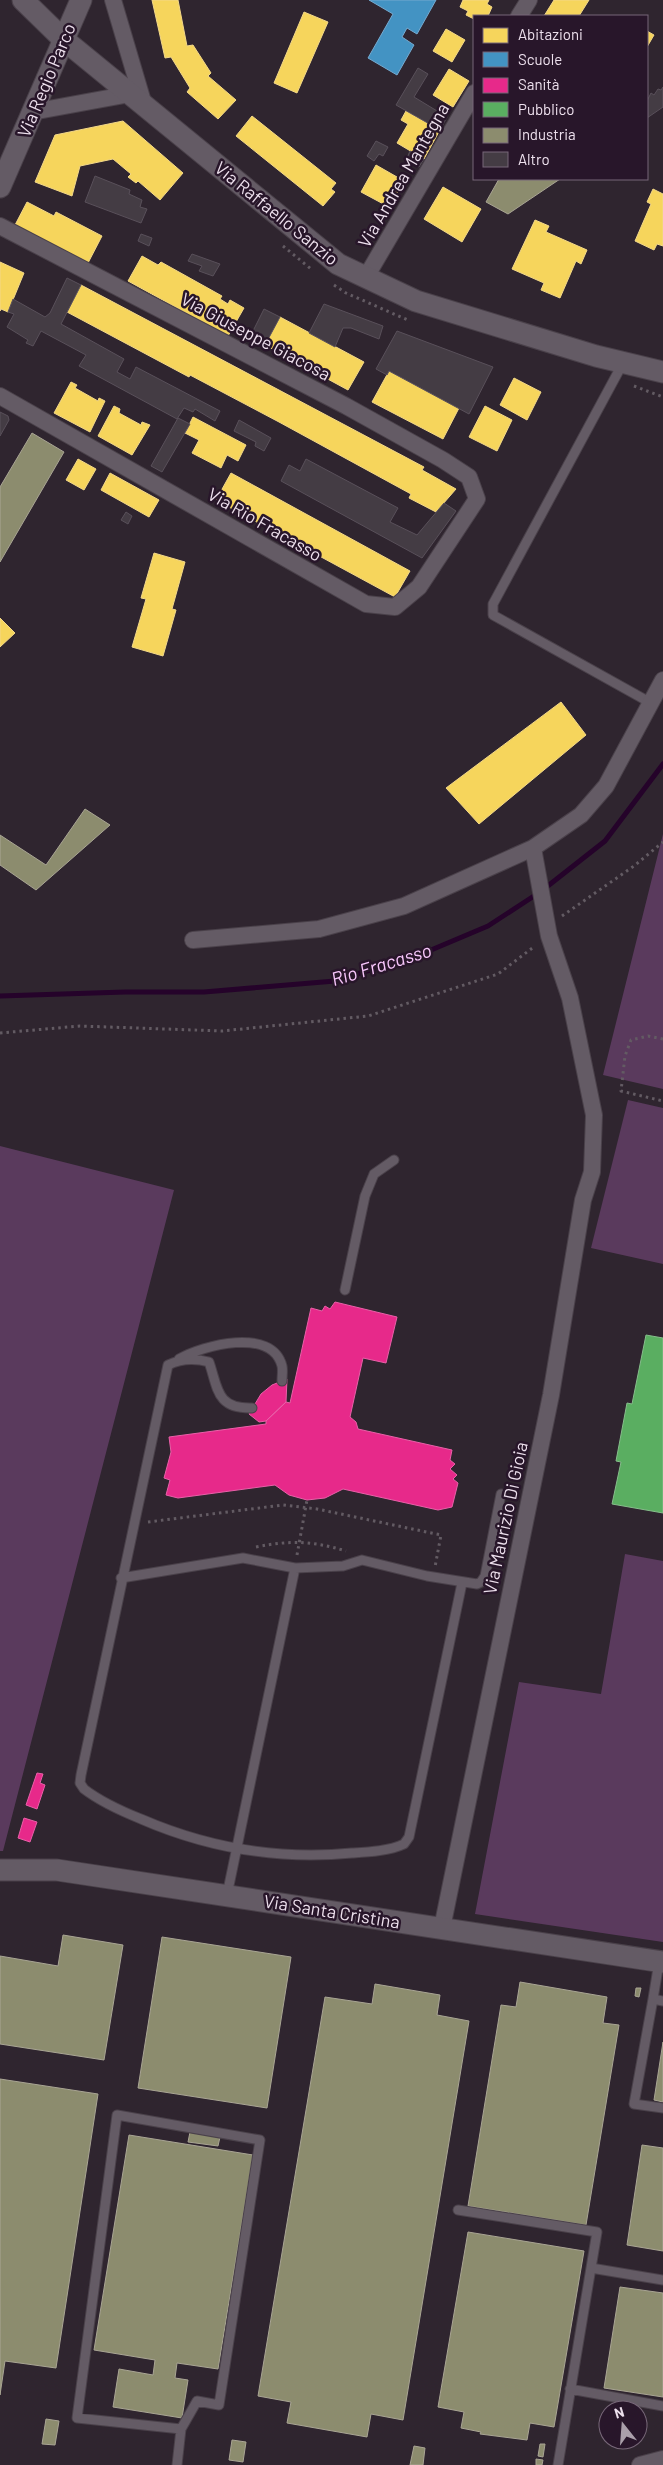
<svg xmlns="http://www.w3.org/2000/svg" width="663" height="2465" font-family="Barlow,sans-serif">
<rect width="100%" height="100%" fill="#2f252f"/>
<path fill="#5a3a5d" d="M 663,834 L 663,1089 L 603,1075 Z
M 628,1100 L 663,1108 L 663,1264 L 591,1248 Z
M 0,1146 L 174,1190 L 3,1851 L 0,1851 Z
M 625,1554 L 663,1561 L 663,1942 L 475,1914 L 519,1682 L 601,1694 Z"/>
<path fill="#f6d55c" stroke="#f3d888" d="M 152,0 L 178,0 L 187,46 L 193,45 L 211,73 L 208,76 L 236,100 L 218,119 L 187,92 L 190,88 L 171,57 L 165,58 Z
M 463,0 L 489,0 L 487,4 L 492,7 L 488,16 L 474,16 L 474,19 L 466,15 L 468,11 L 460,7 Z
M 554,0 L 589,0 L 579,16 L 544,16 Z
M 304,12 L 328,22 L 297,93 L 274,83 Z
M 446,29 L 465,40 L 452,62 L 433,51 Z
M 647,31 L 654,35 L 647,47 Z
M 449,69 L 469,81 L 453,107 L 433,95 Z
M 406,111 L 440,130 L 424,159 L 397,143 L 408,124 L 401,120 Z
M 252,116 L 336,183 L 331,189 L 335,192 L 323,206 L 236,136 Z
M 123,121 L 183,173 L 160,200 L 138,181 L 136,183 L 128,177 L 131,174 L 113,159 L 80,166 L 72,196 L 35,182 L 55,135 Z
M 376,165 L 404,181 L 389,207 L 361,192 Z
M 443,187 L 481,209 L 462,242 L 424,219 Z
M 653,189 L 663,194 L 663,246 L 657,244 L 654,250 L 635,241 L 651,204 L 647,202 Z
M 27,202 L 54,216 L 56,212 L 102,236 L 88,263 L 15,225 Z
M 535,220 L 549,226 L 546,232 L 587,250 L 581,264 L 576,261 L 560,298 L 541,290 L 544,283 L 512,269 Z
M 142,256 L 158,265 L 161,262 L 222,296 L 220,299 L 228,304 L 230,300 L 244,308 L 228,336 L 128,281 Z
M 0,262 L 24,273 L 8,312 L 1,309 L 0,311 Z
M 81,285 L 424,467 L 422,470 L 456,489 L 436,512 L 409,498 L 411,494 L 279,422 L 190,375 L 189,377 L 67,312 Z
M 280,317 L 364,362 L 348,390 L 265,345 Z
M 389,371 L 459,408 L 443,439 L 372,402 Z
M 514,378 L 541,392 L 527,420 L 500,405 Z
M 71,382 L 77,385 L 75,388 L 98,401 L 99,398 L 105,401 L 90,432 L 54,413 Z
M 114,406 L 120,409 L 119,413 L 141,425 L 142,422 L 150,425 L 132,455 L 98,436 Z
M 485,406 L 512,420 L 497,451 L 469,437 Z
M 193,417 L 246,445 L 238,461 L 227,455 L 221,468 L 192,453 L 199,440 L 185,433 Z
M 78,459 L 96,469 L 84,490 L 66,480 Z
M 110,473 L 159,500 L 149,517 L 101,490 Z
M 231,473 L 410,571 L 395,597 L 216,500 Z
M 154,553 L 185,562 L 172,609 L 176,610 L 163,656 L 132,647 L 146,599 L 141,598 Z
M 0,618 L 15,633 L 0,647 Z
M 561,702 L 586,735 L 479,824 L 446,788 Z"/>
<path fill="#4393c3" stroke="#76aad0" d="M 369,0 L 436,0 L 417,34 L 407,28 L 402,37 L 414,45 L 397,75 L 368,58 L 393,14 Z"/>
<path fill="#e7298a" stroke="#e960a8" d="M 335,1302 L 397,1317 L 386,1363 L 363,1358 L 350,1417 L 356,1422 L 358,1429 L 452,1450 L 450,1460 L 455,1464 L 450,1469 L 457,1475 L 453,1479 L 458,1483 L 452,1507 L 438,1510 L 343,1489 L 325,1498 L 307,1500 L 289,1495 L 275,1485 L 178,1498 L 166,1495 L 170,1480 L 164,1478 L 171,1452 L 169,1437 L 266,1424 L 266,1421 L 286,1402 L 290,1403 L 311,1308 L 322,1311 L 325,1306 L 330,1309 Z
M 287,1379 L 286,1402 L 266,1421 L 259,1422 L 249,1414 L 261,1394 L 272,1385 Z
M 37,1773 L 43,1774 L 40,1783 L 45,1785 L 37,1809 L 26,1805 Z
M 24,1818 L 37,1822 L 30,1842 L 18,1838 Z"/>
<path fill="#5aae61" stroke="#86bd8b" d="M 646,1335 L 663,1338 L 663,1513 L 612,1504 L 621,1462 L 616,1461 L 627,1403 L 632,1404 Z"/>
<path fill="#8c8c6e" stroke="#a9a594" d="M 499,179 L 560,179 L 508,214 L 486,202 Z
M 32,433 L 64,452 L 0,562 L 0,487 Z
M 85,809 L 110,825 L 36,890 L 0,865 L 0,835 L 46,865 Z
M 63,1935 L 123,1945 L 104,2060 L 0,2044 L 0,1956 L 58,1966 Z
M 162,1937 L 291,1957 L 267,2108 L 138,2088 Z
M 520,1982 L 607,1997 L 603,2023 L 619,2025 L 586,2225 L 468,2206 L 501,2005 L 516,2007 Z
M 375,1984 L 440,1995 L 437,2015 L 469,2021 L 403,2420 L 371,2414 L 367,2437 L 287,2423 L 291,2402 L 258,2396 L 325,1997 L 372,2004 Z
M 636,1988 L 641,1988 L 639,1997 L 635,1996 Z
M 663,2042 L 663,2102 L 654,2100 Z
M 0,2079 L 98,2094 L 56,2368 L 5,2361 L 0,2395 Z
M 190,2132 L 220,2137 L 218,2146 L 188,2142 Z
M 129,2135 L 253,2155 L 218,2369 L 177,2363 L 175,2378 L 188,2380 L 182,2418 L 113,2407 L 119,2369 L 153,2375 L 155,2360 L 94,2350 Z
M 642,2145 L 663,2148 L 663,2251 L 627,2245 Z
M 468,2232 L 584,2251 L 554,2427 L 530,2423 L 527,2440 L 480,2434 L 481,2432 L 461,2428 L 464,2412 L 438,2407 Z
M 620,2287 L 663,2293 L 663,2397 L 604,2388 Z
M 46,2419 L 59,2421 L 55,2445 L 42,2444 Z
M 232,2440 L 246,2442 L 243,2462 L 229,2460 Z
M 540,2444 L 545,2444 L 543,2457 L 538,2456 Z
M 414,2446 L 425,2448 L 423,2465 L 410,2465 Z
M 536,2459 L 543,2460 L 542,2465 L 536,2465 Z"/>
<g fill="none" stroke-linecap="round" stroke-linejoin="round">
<path stroke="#25032a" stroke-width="5" d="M 544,889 L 605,841 L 663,764
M 0,996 L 125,992 L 204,992 L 335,981 L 424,953 L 488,926 L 537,894"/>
</g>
<path fill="#443c44" stroke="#59505a" d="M 418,68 L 428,74 L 414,97 L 447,117 L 440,130 L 396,105 Z
M 663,87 L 663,107 L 647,118 L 647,101 L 651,93 L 654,95 L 658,89 L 661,90 Z
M 376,141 L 388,147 L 383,156 L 379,154 L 374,161 L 367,156 Z
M 410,151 L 424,159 L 419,167 L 406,160 Z
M 95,176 L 130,190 L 129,194 L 142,200 L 140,207 L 147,209 L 141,223 L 85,202 Z
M 141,234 L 152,238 L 149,246 L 138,241 Z
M 192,254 L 220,264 L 213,276 L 199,271 L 202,266 L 188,261 Z
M 67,278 L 81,285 L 61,324 L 124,359 L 117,372 L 130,379 L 136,367 L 220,411 L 215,421 L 195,409 L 193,412 L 184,408 L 177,419 L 79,366 L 86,355 L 41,331 L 33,346 L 26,343 L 28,340 L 7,327 L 14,314 L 8,312 L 13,299 L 45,317 L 50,313 Z
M 324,304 L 383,326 L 379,339 L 351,328 L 343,328 L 335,347 L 309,333 Z
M 264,309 L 280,317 L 265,345 L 250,337 Z
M 397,331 L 493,367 L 469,414 L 389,371 L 387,375 L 376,369 Z
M 0,412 L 8,416 L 9,420 L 0,436 Z
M 178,418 L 190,424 L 162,472 L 151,466 Z
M 239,420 L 271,438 L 264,451 L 255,446 L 256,442 L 234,431 Z
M 306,459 L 398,508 L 390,522 L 417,535 L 444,503 L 456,511 L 422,558 L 281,481 L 289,465 L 300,471 Z
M 126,512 L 132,516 L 128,524 L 121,520 Z"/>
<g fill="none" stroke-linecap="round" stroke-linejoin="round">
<defs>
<path id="service" d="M 623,363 L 493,604 L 493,615 L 651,703
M 345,1290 L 365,1196 L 374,1174 L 394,1160
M 179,1359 C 203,1345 272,1327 282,1366 C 283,1370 282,1376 282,1381
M 252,1408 C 216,1409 218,1388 209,1362 C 195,1358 180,1359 168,1365 L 81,1775 L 80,1783 L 84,1789 C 101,1802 121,1811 141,1819 C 208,1848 279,1860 352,1853 C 369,1852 389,1851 404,1844 L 409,1837 L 462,1583
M 121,1578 L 243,1558 L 295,1568
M 227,1895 L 295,1568 L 343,1566 L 362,1560 L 427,1576 L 477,1584 L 481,1582 L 485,1576 L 501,1494
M 659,1962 L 653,1999 L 663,2001
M 653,1999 L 634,2104 L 663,2108
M 458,2210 L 597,2232 L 558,2465
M 591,2268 L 663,2280
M 570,2389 L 663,2406
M 177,2465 L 181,2429 L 197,2401 L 219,2405 L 260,2140 L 117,2115 L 77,2418 L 181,2429"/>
<path id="minor" d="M 113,0 L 144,105
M 519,16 L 529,0
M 32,112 L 130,94
M 0,226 L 346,406 L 443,460 L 469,477 L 477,499 L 419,587 L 395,607 L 366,604 L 0,396
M 366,277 L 474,93
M 193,940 L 319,929 L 404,906 L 533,848 L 581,815 L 606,786 L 663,680
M 442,1928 L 551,1395 L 583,1200 L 592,1172 L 594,1115 L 570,998 L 549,936 L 533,848
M 640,2465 L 663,2459"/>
<path id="tertiary" d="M 23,0 L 63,39 L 338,264 L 416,301 L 596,356 L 663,372
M 0,187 L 81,0
M 0,1870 L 57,1870 L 663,1962"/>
</defs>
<use href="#service" stroke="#4a414a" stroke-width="11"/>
<use href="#minor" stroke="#4a414a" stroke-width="18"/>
<use href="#tertiary" stroke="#4a414a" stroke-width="23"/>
<path stroke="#635b63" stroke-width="3" stroke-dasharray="2.5 4" stroke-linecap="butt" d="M 283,246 L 311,269
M 334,285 L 346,293 L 410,321
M 634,386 L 663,397
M 562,916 L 634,866 L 663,842
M 0,1033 L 80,1026 L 222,1031 L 368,1016 L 498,974 L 535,946
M 663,1039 L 648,1036 L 631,1040 L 625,1056 L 621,1091 L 663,1101
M 148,1522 L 283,1505 L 317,1509 L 441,1535 L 435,1567
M 256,1547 C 291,1540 313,1541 346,1551
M 297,1555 L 307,1500"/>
<use href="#service" stroke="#645b65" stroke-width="9"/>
<use href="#minor" stroke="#645b65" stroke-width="16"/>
<use href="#tertiary" stroke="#645b65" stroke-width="21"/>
</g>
<g text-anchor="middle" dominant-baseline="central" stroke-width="5" stroke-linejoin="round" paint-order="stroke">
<g font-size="18" fill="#ede0ed" stroke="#28162a">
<text transform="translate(46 80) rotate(-67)">Via Regio Parco</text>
<text transform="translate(403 175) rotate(-60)">Via Andrea Mantegna</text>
<text transform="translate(277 213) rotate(39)">Via Raffaello Sanzio</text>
<text transform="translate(256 336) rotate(28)">Via Giuseppe Giacosa</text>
<text transform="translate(265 524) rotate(30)">Via Rio Fracasso</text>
<text transform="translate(505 1518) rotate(-78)">Via Maurizio Di Gioia</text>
<text transform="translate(332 1911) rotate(9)">Via Santa Cristina</text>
</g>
<g font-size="19" font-style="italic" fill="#f8c7fc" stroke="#28162a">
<text transform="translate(381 964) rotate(-17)">Rio Fracasso</text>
</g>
</g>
<rect x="473" y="15" width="175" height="165" fill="#28162a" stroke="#776778"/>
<rect x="483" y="28" width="25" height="15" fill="#f6d55c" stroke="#776778"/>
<text x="518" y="40" font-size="15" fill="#ede0ed">Abitazioni</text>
<rect x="483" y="52" width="25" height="15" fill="#4393c3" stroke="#776778"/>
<text x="518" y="65" font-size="15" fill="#ede0ed">Scuole</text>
<rect x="483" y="78" width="25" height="15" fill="#e7298a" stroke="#776778"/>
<text x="518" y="90" font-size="15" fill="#ede0ed">Sanità</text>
<rect x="483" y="102" width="25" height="15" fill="#5aae61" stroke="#776778"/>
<text x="518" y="115" font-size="15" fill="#ede0ed">Pubblico</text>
<rect x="483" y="128" width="25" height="15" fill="#8c8c6e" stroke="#776778"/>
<text x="518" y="140" font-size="15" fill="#ede0ed">Industria</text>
<rect x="483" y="152" width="25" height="15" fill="#443c44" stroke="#776778"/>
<text x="518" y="165" font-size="15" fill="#ede0ed">Altro</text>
<g transform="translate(623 2425) rotate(343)"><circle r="24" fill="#28162a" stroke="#776778"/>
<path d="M0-4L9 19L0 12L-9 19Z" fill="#aa9faa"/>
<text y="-8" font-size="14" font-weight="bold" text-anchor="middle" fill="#ede0ed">N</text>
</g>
</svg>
